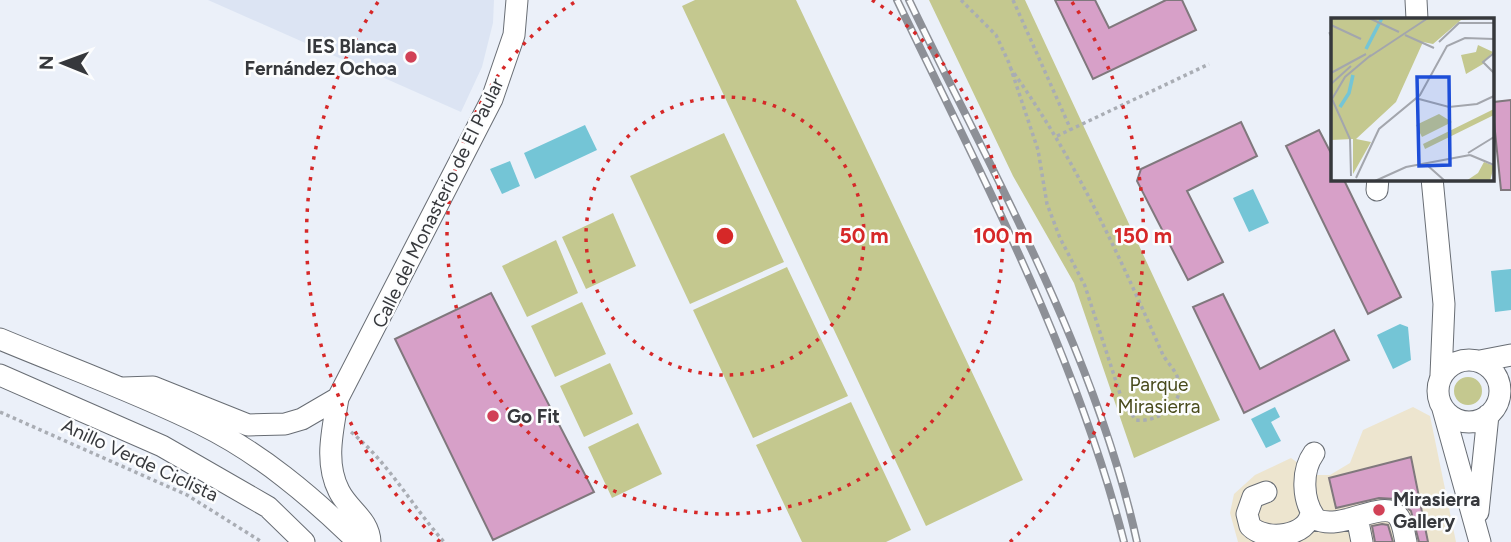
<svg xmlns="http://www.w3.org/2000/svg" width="1511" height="542" font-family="Figtree,sans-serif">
<rect width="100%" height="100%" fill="#ebf0f9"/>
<path fill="#ede5cf" d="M 1413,407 L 1430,416 L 1456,542 L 1238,542 L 1230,513 L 1234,494 L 1255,475 L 1291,458 L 1315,475 L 1330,475 L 1350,463 L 1363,430 Z"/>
<path fill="#dce4f3" d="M 208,0 L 494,0 L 493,23 L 482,67 L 461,112 Z"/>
<path fill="#c4c88f" d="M 695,0 L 796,0 L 1023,480 L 926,526 L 682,6 Z
M 929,0 L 1025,0 L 1220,420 L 1134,458 L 1074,283 L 1013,176 Z
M 724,133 L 784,262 L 690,304 L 630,176 Z
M 613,213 L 636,266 L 586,289 L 562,237 Z
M 556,240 L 578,293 L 527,317 L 502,266 Z
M 787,267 L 848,396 L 753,438 L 693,310 Z
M 582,302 L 606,354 L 555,377 L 531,326 Z
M 610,363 L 633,414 L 584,437 L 560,386 Z
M1454 391a14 14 0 1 1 28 0a14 14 0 1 1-28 0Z
M 851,402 L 911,530 L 886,542 L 802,542 L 756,445 Z
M 638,423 L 662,474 L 612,498 L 588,447 Z"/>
<path fill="#74c5d6" d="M 585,125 L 597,150 L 535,179 L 524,153 Z
M 510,161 L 520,186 L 502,194 L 490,169 Z
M 1253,189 L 1269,223 L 1249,232 L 1233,198 Z
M 1511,269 L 1511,310 L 1495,312 L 1491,271 Z
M 1400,324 L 1408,327 L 1411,360 L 1393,369 L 1377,335 Z
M 1275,407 L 1280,417 L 1271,422 L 1281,441 L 1266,448 L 1251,419 Z"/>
<path fill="#d7a0c8" stroke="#80787d" stroke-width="2" d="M 1055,0 L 1095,0 L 1109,28 L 1166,0 L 1182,0 L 1196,30 L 1093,79 Z
M 1511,100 L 1511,190 L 1501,190 L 1493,112 L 1494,102 Z
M 1241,122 L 1257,156 L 1187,191 L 1223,262 L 1188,280 L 1137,181 L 1141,169 Z
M 1319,130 L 1333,157 L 1333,178 L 1343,178 L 1401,297 L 1368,314 L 1286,146 Z
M 491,293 L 594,492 L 493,540 L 395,339 Z
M 1223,294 L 1260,369 L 1334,330 L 1349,360 L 1244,413 L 1193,307 Z
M 1411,457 L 1428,542 L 1419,542 L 1411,511 L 1396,499 L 1379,498 L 1336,508 L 1329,478 Z
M 1382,524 L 1388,525 L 1393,542 L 1375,542 L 1372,526 Z"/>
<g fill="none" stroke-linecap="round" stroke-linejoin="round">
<defs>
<path id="minor" d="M 1416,0 L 1417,19
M 1432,178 L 1444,304 L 1441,375
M 1377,190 L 1378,178
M 0,339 C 67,367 136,392 201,424 C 260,453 311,496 358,542
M1438 391a31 31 0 1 1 62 0a31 31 0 1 1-62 0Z
M 1480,361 L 1511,355
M 0,375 L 162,446 L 268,507 L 304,542
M 123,388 L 153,387 L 248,425 L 285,424 L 302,419 L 338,398
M 1443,409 L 1480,542
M 1314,453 C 1301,471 1302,501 1316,519 C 1340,532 1382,499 1397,515 C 1403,521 1404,534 1406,542
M 1266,492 L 1253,497 L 1247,514 L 1250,526 C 1265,542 1309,537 1311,512
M 1478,512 L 1488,415
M 1357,517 L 1362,542
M 370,542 C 369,519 349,511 339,491 C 324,462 333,429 338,398 L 492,99 L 514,35 L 517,0"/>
</defs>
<use href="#minor" stroke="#686d74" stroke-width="23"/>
<path stroke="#a9adb4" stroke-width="3.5" stroke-dasharray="3.5 3.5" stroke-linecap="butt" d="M 961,0 L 996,35 L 1009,63 L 1038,150 L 1047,204 L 1060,238 L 1085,286 L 1123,403 L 1136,420 C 1158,423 1186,404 1178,379 C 1176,371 1167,362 1163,355 C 1119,255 1075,158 1011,69
M 1013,0 L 1071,130
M 1330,32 L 1332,38
M 1057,136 L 1209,64
M 0,412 L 187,495 L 262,542
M 351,432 C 388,462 412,506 444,542"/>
<use href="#minor" stroke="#fff" stroke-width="21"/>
<defs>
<path id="rail" d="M 897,0 C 982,177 1075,351 1124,542
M 909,0 C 993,175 1095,351 1137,542"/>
</defs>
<use href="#rail" stroke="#8d9097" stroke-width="8"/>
<use href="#rail" stroke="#fcfdfe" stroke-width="5" stroke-dasharray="16" stroke-linecap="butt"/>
</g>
<g fill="none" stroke="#d62828" stroke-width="3.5" stroke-dasharray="3.5 7">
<circle cx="725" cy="236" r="139"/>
<path d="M872 0A278 278 0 1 1 578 0"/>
<path d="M440 542A418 418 0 0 1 378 2M1072 2A418 418 0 0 1 1010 542"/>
</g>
<g fill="#d14156" stroke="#fcfdfe" stroke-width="2.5">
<circle cx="411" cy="57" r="7"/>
<circle cx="493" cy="416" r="7"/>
<circle cx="1379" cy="510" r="7"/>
</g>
<g text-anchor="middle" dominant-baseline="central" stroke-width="5" stroke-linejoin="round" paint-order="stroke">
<g font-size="19" font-weight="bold" fill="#36383c" stroke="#fcfdfe" text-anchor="start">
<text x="397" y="46" text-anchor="end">IES Blanca<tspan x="397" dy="22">Fernández Ochoa</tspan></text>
<text x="507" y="416">Go Fit</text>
<text x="1393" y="499">Mirasierra<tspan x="1393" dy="22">Gallery</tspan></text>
</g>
<g font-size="19" fill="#36383c" stroke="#fcfdfe">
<text transform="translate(438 203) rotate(-64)">Calle del Monasterio de El Paular</text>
<text transform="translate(140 460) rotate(25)">Anillo Verde Ciclista</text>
</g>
<g font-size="19" fill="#484a1b" stroke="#fcfdfe">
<text x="1159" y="384">Parque<tspan x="1159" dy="22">Mirasierra</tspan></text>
</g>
</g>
<g transform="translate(1331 18)">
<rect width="163" height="163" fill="#ebf0f9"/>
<path d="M 0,0 L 156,0 L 130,2 L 102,26 L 92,24 L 65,84 L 25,121 L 40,124 L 22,156 L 22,121 L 0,122 ZM 147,27 L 162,34 L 152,46 L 135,56 L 130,37 L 145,34 ZM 163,91 L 163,97 L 94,131 L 92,126 ZM 108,96 L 121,104 L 91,119 L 85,107 ZM 153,144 L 163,148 L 159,163 L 135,163 L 147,155 Z" fill="#c4c88f"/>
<path fill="none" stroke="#74c5d6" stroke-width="3.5" d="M 35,31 L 51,0M 9,89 L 18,75 L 22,57"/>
<path fill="none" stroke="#a3a6ad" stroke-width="2" d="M 38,0 L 68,14M 0,7 L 30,21M 74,17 L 103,30M 108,24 L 128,5 L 163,5M 163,35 L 152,44 L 163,55M 38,39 L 97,0M 0,55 L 35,36M 0,66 L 20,48M 88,81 L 118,89 L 146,86 L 163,78M 137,135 L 163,119M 139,137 L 163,147M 96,147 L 114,163M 20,158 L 19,121 L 1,81 L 14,59 L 40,37M 25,160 L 48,111 L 89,77 L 116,28 L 134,20 L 163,21M 44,163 L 75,149 L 139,137"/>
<path fill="#1d4ed8" fill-opacity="0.15" stroke="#1d4ed8" stroke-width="3.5" d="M 86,59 L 118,59 L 119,147 L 88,148 Z"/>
<rect width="163" height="163" fill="none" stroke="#36383c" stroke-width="3.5"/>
</g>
<circle cx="725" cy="236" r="10" fill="#d62828" stroke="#fcfdfe" stroke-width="3.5"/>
<g font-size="21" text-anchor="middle" font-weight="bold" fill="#d62828" stroke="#fcfdfe" stroke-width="5" stroke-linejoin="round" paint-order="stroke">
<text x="864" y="243">50 m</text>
<text x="1003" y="243">100 m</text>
<text x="1143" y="243">150 m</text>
</g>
<g transform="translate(63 63) rotate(271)" stroke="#fcfdfe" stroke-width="5" paint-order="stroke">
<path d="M0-5L12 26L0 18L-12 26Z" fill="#36383c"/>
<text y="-10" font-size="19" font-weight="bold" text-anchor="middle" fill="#36383c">N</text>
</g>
</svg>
